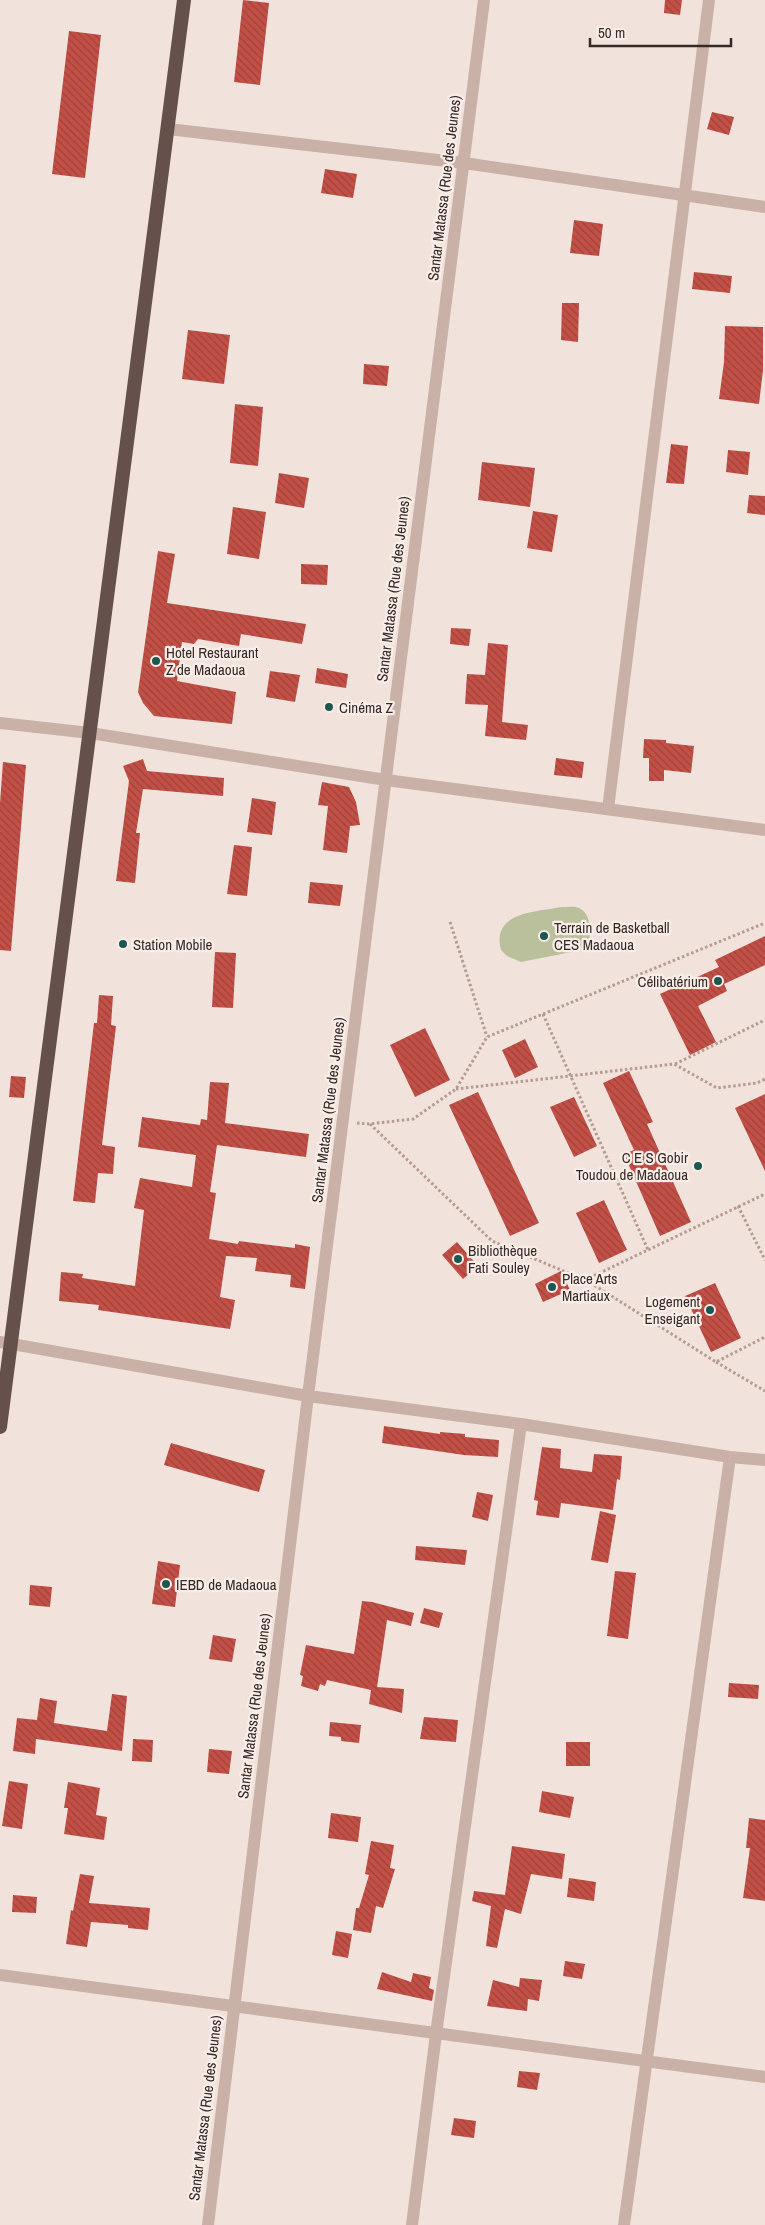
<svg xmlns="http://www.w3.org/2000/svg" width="765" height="2225" font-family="'Archivo Narrow',sans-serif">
<defs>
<pattern id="building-back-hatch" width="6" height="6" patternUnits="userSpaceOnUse" patternTransform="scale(1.25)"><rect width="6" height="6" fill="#c35047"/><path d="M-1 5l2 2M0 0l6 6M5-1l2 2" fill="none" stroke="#9f433b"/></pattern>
</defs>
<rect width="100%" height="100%" fill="#f1e3db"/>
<path fill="#bac09c" d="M 562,907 C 567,907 575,906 579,908 C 592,914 590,932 589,943 L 577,951 L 521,962 L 507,956 L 501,950 C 491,912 535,912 562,907 Z"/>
<path fill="url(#building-back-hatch)" d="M 243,0 L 269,3 L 260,85 L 234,82 Z
M 665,0 L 682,0 L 680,15 L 664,13 Z
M 69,31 L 101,35 L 85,178 L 52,174 Z
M 712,112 L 734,117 L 729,135 L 707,129 Z
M 325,169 L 357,174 L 353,198 L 321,193 Z
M 574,220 L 603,224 L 599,256 L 570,253 Z
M 694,272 L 732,276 L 730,293 L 692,289 Z
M 562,303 L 579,303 L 578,342 L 561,340 Z
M 725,326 L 763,327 L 763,370 L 759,404 L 719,399 L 724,362 Z
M 188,330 L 230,335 L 224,384 L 182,379 Z
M 364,364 L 389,366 L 387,386 L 363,384 Z
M 235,404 L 263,407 L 258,466 L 230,463 Z
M 671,444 L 688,446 L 684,484 L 666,483 Z
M 728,450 L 750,452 L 748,475 L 726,472 Z
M 482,462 L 535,468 L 530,507 L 478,500 Z
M 279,473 L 309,478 L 304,508 L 275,503 Z
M 749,495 L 765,496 L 765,515 L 747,513 Z
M 233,507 L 266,512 L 259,559 L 227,554 Z
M 533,511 L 558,515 L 552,552 L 527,548 Z
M 158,551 L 175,554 L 167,603 L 306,624 L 302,644 L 241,634 L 239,646 L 198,639 L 194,644 L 182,642 L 177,681 L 236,692 L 232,724 L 154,716 L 143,703 L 138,692 Z
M 301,564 L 328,565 L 327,585 L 301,584 Z
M 451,628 L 471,629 L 469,646 L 450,644 Z
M 488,643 L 508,645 L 502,722 L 528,725 L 526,740 L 485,736 L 488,705 L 465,704 L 467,674 L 485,675 Z
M 317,668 L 348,674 L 346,688 L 315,683 Z
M 270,671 L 300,675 L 295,702 L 266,697 Z
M 644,739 L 666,740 L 666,743 L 694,746 L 691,773 L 664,770 L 664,781 L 649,781 L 649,758 L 643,758 Z
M 556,758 L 584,762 L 582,778 L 554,775 Z
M 143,759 L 147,771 L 224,778 L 223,796 L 143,789 L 136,833 L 140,833 L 135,883 L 116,881 L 129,781 L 123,766 Z
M 3,762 L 26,765 L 11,951 L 0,950 L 0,803 Z
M 322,782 L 349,787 L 356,802 L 360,825 L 350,826 L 347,853 L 323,850 L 328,806 L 318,805 Z
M 252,798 L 276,802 L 272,835 L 247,832 Z
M 234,845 L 252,847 L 247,896 L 227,894 Z
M 310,882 L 343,885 L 340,906 L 308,903 Z
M 765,936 L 765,965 L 724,984 L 727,991 L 698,1006 L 716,1042 L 690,1055 L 660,994 L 719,967 L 715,960 Z
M 215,952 L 236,953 L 233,1008 L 212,1007 Z
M 99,995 L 113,996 L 111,1025 L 116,1026 L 102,1145 L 115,1147 L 113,1174 L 98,1173 L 95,1203 L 73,1201 L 94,1023 L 97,1023 Z
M 425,1028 L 450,1080 L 415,1097 L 390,1045 Z
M 525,1039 L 538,1067 L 515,1078 L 502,1050 Z
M 629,1071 L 653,1122 L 647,1124 L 691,1222 L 660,1236 L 624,1154 L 634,1150 L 603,1083 Z
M 11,1076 L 26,1077 L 24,1098 L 9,1097 Z
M 210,1082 L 229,1083 L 225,1123 L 309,1134 L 306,1157 L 217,1145 L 210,1192 L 216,1193 L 209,1239 L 238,1244 L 239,1241 L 295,1248 L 295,1244 L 310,1247 L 305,1289 L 290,1287 L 291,1275 L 255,1271 L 257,1258 L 226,1256 L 220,1297 L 235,1300 L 230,1329 L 98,1310 L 99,1305 L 59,1301 L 61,1272 L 83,1274 L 82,1278 L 135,1286 L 144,1210 L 134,1208 L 140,1178 L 192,1187 L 196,1155 L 138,1147 L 142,1117 L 200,1125 L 201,1119 L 207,1120 Z
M 478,1092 L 539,1223 L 510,1236 L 449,1105 Z
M 765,1094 L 765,1171 L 735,1108 Z
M 574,1097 L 597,1146 L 574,1157 L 550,1107 Z
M 604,1200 L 627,1250 L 599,1263 L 576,1213 Z
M 457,1242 L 478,1266 L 463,1279 L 442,1255 Z
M 561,1271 L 570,1290 L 543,1302 L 535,1284 Z
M 715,1283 L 741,1338 L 711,1352 L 685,1296 Z
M 384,1426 L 440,1434 L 440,1432 L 465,1434 L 465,1437 L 499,1440 L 498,1457 L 464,1455 L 382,1443 Z
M 171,1443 L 265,1470 L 259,1492 L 164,1465 Z
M 542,1447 L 561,1449 L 560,1468 L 592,1472 L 594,1454 L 622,1456 L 620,1480 L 617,1479 L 613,1510 L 561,1503 L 559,1518 L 536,1515 L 538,1501 L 534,1500 Z
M 477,1492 L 493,1495 L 488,1521 L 472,1517 Z
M 600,1511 L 616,1515 L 608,1563 L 591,1560 Z
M 416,1546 L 467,1550 L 465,1565 L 415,1560 Z
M 158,1561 L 180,1565 L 175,1607 L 152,1604 Z
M 615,1571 L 636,1573 L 628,1639 L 607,1636 Z
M 30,1585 L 52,1587 L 50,1607 L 29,1605 Z
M 362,1601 L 372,1602 L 414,1613 L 411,1626 L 387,1620 L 377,1687 L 404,1689 L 402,1713 L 369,1704 L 371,1690 L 327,1680 L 325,1686 L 320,1684 L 318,1691 L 301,1686 L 303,1676 L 300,1675 L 306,1645 L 354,1654 Z
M 424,1608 L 443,1613 L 439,1628 L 420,1623 Z
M 213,1635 L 236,1639 L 232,1662 L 209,1659 Z
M 729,1683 L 759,1685 L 758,1699 L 728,1697 Z
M 112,1694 L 127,1696 L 122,1751 L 36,1739 L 35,1754 L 13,1751 L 17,1718 L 37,1720 L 40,1698 L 57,1701 L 54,1723 L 107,1731 Z
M 424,1717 L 458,1720 L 456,1742 L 420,1739 Z
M 330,1722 L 361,1725 L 359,1743 L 341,1741 L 341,1737 L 329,1736 Z
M 133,1739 L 153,1740 L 152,1762 L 132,1761 Z
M 566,1742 L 590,1742 L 590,1766 L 566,1766 Z
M 209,1749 L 232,1751 L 229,1774 L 207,1772 Z
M 9,1781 L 28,1784 L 22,1829 L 2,1826 Z
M 68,1782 L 100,1788 L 96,1815 L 107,1817 L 104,1840 L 64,1834 L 68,1808 L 64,1808 Z
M 542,1791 L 574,1797 L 570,1818 L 539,1812 Z
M 331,1813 L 361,1817 L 358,1842 L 328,1838 Z
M 749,1818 L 765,1820 L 765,1901 L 743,1898 L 750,1848 L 746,1848 Z
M 371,1841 L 394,1845 L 390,1868 L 395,1869 L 383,1908 L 376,1906 L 371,1933 L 353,1930 L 356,1908 L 359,1908 L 369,1875 L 365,1874 Z
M 512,1846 L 565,1854 L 562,1879 L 531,1874 L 521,1914 L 505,1909 L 497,1948 L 486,1946 L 491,1906 L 472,1901 L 474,1891 L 505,1895 Z
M 80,1874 L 94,1876 L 89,1903 L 150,1908 L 148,1930 L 128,1928 L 128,1925 L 91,1922 L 87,1947 L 66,1944 L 71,1910 L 73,1911 Z
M 569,1878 L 596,1882 L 594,1901 L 567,1897 Z
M 13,1895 L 37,1897 L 36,1913 L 12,1912 Z
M 336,1931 L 352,1934 L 348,1958 L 332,1955 Z
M 565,1961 L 585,1964 L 582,1979 L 563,1976 Z
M 382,1972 L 411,1982 L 413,1973 L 431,1977 L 429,1988 L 434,1990 L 432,2001 L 377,1989 Z
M 520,1978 L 542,1980 L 539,2001 L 528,1999 L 527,2011 L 487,2006 L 493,1980 L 519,1987 Z
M 519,2071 L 540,2073 L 537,2090 L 517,2087 Z
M 454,2118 L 476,2121 L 474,2138 L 451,2135 Z"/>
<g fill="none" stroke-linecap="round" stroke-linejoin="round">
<path stroke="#b59b92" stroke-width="3" stroke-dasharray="2.5 2.5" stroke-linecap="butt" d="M 450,922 L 487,1037
M 543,1014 L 648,1250
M 675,1064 L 765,1020
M 456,1089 L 674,1064 L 717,1088 L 757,1083 L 765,1079
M 357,1123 L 369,1124 L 413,1119 L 456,1089 L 487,1037 L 765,923
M 370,1124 L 492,1241 L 585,1280 L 765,1194
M 738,1206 L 765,1260
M 586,1280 L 716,1362 L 765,1337
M 716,1362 L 765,1391"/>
<path stroke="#c9b1a7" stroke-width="12" d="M 168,129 L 464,163 L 765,207
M 0,723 L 90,733 L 386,780 L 765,830
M 608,809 L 709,0
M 0,1342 L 308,1396 L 521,1424 L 730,1457 L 765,1460
M 0,1975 L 765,2077
M 208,2225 L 308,1396 L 484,0
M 412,2225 L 436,2034 L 521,1424
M 624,2225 L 730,1457"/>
<path stroke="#66504c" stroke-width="14" d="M 0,1427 L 184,0"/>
</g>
<g fill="#1e5650" stroke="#f9eee7" stroke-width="2">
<circle cx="156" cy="661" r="5"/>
<circle cx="329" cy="707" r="5"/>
<circle cx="544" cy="936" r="5"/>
<circle cx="123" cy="944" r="5"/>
<circle cx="718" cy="981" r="5"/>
<circle cx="698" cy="1166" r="5"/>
<circle cx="458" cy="1259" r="5"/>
<circle cx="552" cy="1287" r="5"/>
<circle cx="710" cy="1310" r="5"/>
<circle cx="166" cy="1584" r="5"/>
</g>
<g text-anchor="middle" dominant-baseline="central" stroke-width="4.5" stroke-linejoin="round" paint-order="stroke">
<g font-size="15" fill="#362a28" stroke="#f9eee7">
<text transform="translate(444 188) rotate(-83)">Santar Matassa (Rue des Jeunes)</text>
<text transform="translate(393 589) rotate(-83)">Santar Matassa (Rue des Jeunes)</text>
<text transform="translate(328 1110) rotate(-83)">Santar Matassa (Rue des Jeunes)</text>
<text transform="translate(254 1706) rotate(-83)">Santar Matassa (Rue des Jeunes)</text>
<text transform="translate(205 2108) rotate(-83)">Santar Matassa (Rue des Jeunes)</text>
</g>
<g font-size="15" fill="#362a28" stroke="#f9eee7" text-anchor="start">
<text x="166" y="652">Hotel Restaurant<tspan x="166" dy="17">Z de Madaoua</tspan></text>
<text x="339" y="707">Cinéma Z</text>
<text x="554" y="927">Terrain de Basketball<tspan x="554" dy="17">CES Madaoua</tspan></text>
<text x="133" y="944">Station Mobile</text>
<text x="708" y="981" text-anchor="end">Célibatérium</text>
<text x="688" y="1157" text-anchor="end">C E S Gobir<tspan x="688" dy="17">Toudou de Madaoua</tspan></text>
<text x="468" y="1250">Bibliothèque<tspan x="468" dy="17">Fati Souley</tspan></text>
<text x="562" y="1278">Place Arts<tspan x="562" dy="17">Martiaux</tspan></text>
<text x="700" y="1301" text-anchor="end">Logement<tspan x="700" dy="17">Enseigant</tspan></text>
<text x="176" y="1584">IEBD de Madaoua</text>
</g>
</g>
<path d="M590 38v8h141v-8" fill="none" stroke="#362a28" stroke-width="2.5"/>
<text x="598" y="38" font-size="15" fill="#362a28" stroke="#f9eee7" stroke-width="4" paint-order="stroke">50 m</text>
</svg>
